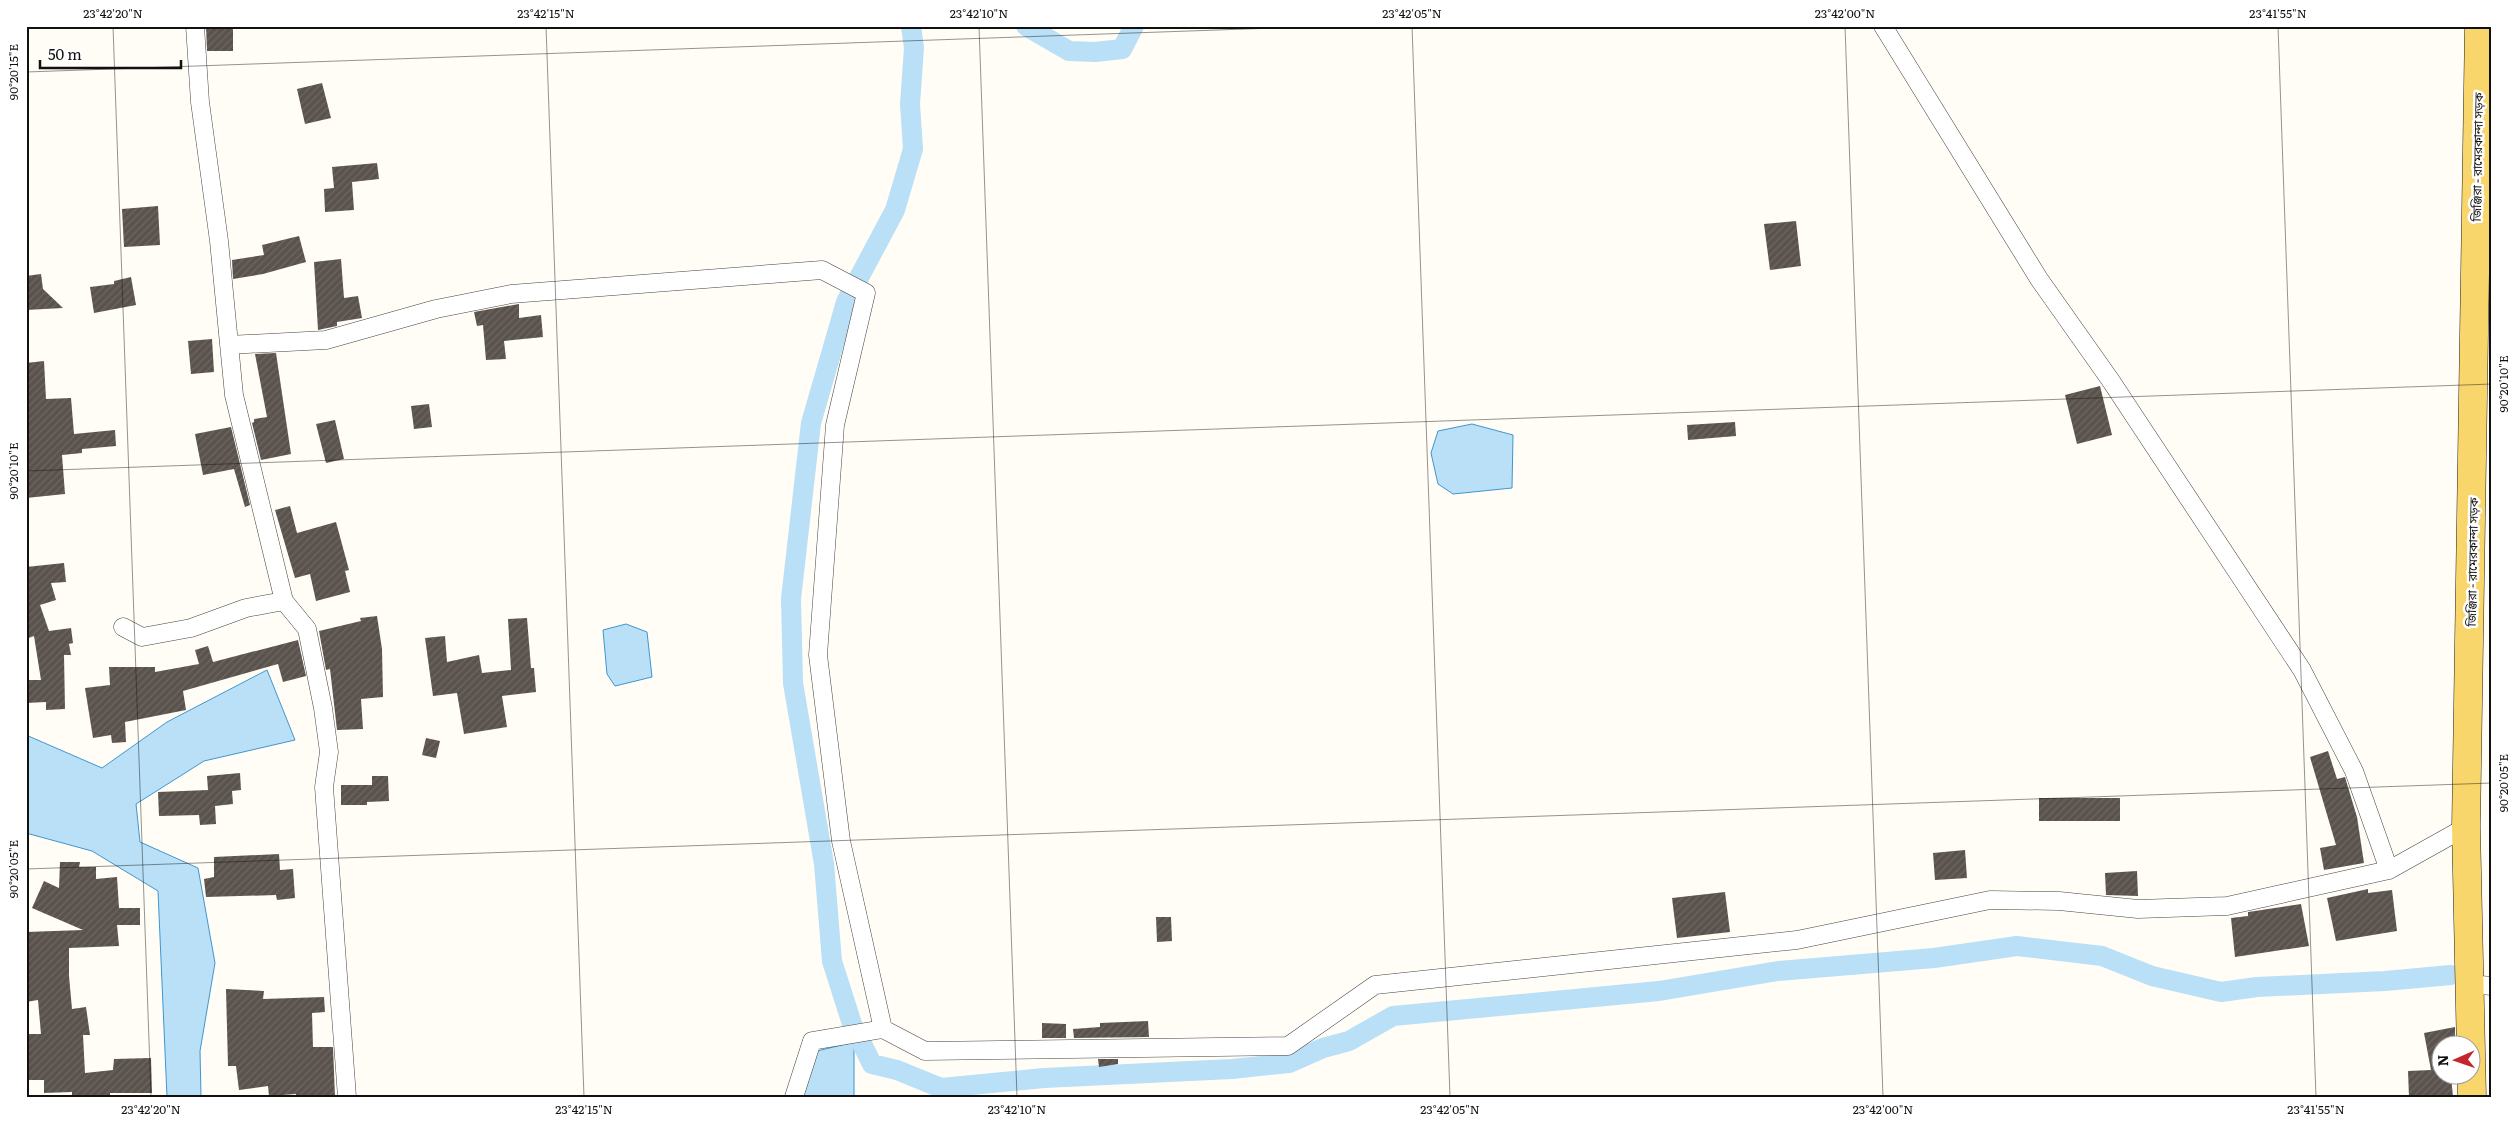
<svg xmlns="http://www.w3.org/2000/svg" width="2518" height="1123" font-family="Literata,'Noto Sans Bengali',serif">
<defs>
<pattern id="building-hatch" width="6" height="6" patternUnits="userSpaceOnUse" patternTransform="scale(1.25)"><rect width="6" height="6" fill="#5a524d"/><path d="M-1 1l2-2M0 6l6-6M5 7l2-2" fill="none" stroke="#6d6662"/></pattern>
</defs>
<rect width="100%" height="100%" fill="#fffdf5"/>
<path fill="#b9e0f7" stroke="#3f96cf" d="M 1472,424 L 1513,435 L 1512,488 L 1453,494 L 1438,484 L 1431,453 L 1438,431 Z
M 626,624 L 647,632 L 652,677 L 615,686 L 607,674 L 603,630 Z
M 267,670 L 295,740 L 204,761 L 136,804 L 140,842 L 198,868 L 215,963 L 200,1051 L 201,1097 L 167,1097 L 158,891 L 92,851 L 26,833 L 26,735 L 102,768 L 167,722 Z
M 854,1042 L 854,1097 L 803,1097 L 817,1051 Z"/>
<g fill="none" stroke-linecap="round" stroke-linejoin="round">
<path stroke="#b9e0f7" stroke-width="20" d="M 911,26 L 914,48 L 910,104 L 913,149 L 895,210 L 846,302 L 811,423 L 791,599 L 793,683 L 824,864 L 832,961 L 852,1024 L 872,1064 L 897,1070 L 941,1088 L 1044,1078 L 1232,1069 L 1289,1063 L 1323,1048 L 1349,1041 L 1393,1016 L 1659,991 L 1778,971 L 1934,958 L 2017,946 L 2102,956 L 2152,976 L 2221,992 L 2257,987 L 2385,981 L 2451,975
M 1026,26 L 1069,51 L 1095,52 L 1122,49 L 1134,26"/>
</g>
<path fill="url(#building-hatch)" d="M 206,26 L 233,26 L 233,51 L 207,51 Z
M 322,83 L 331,118 L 305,124 L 297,89 Z
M 377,163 L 379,179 L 352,182 L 354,210 L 325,212 L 324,189 L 334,188 L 332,167 Z
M 158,206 L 160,245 L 124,247 L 122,209 Z
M 1796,221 L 1801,266 L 1770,270 L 1764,224 Z
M 299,236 L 306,262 L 263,274 L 233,279 L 232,260 L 264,255 L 262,245 Z
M 341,259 L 344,298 L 358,296 L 362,318 L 337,322 L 337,326 L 318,330 L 314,262 Z
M 41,274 L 43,289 L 63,308 L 26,310 L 26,276 Z
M 131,277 L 136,305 L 94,313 L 90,287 L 114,284 L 114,281 Z
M 519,304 L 519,318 L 541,315 L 543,337 L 504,341 L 506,359 L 486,360 L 483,325 L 477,326 L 474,312 Z
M 212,339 L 214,372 L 191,374 L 188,341 Z
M 276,353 L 291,454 L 261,460 L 252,423 L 254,422 L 254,419 L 267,417 L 255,354 Z
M 44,361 L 46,399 L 71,398 L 74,434 L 115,430 L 116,446 L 82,449 L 82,453 L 62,455 L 65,494 L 26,498 L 26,363 Z
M 2100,386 L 2112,435 L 2077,444 L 2065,395 Z
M 429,404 L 432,427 L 414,429 L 411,406 Z
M 335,420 L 344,459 L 326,463 L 316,424 Z
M 1735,422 L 1736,436 L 1688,440 L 1687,425 Z
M 231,427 L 250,505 L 245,507 L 234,469 L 203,475 L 195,434 Z
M 290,506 L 297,533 L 336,522 L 349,570 L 345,571 L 350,592 L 316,601 L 310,574 L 295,578 L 275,510 Z
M 64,563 L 66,582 L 51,583 L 56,600 L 40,605 L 49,631 L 71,628 L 73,643 L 69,644 L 71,655 L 64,655 L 65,709 L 46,710 L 46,702 L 26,703 L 26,680 L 41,680 L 34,636 L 26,639 L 26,567 Z
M 377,616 L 382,649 L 383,697 L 361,699 L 363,729 L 337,730 L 330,669 L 326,670 L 319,631 L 361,621 L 360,618 Z
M 527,618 L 531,668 L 534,668 L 536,692 L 502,696 L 507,727 L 464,734 L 457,693 L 433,696 L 425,638 L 445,636 L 447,662 L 479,655 L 482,673 L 511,670 L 508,619 Z
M 298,640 L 306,676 L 283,682 L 278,664 L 183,691 L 186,710 L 125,722 L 126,742 L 112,743 L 111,735 L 93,738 L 85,688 L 110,685 L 109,667 L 155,667 L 155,672 L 199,664 L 195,650 L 208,646 L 213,662 Z
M 426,738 L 440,741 L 436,758 L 422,755 Z
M 2328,751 L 2337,779 L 2345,777 L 2357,817 L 2364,863 L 2324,870 L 2320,848 L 2336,845 L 2310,757 Z
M 240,773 L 241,790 L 232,791 L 233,804 L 215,806 L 216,824 L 200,825 L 199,815 L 159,816 L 158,792 L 208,790 L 207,776 Z
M 372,776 L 388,776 L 389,801 L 367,802 L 367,805 L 341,805 L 341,785 L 372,785 Z
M 2039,798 L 2120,798 L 2120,821 L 2039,821 Z
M 1965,850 L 1967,878 L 1935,880 L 1933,853 Z
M 279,854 L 280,870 L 293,869 L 295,898 L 277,900 L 276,895 L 206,897 L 204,879 L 214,877 L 214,857 Z
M 60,862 L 80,862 L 79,867 L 96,867 L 96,879 L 117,877 L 119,908 L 140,908 L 140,925 L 117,925 L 119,946 L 69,948 L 69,976 L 72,1009 L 86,1007 L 90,1035 L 83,1035 L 85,1073 L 113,1070 L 114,1059 L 151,1058 L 152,1093 L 110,1093 L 110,1097 L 72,1097 L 72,1092 L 44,1093 L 44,1080 L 26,1080 L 26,1034 L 41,1034 L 38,1000 L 26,1002 L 26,932 L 83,930 L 32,908 L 44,881 L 59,888 Z
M 2137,871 L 2138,896 L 2106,895 L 2105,873 Z
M 2368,889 L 2368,893 L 2392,890 L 2397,931 L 2336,941 L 2327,898 Z
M 1725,892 L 1730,932 L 1677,938 L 1672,898 Z
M 2301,904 L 2309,946 L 2235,957 L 2231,918 L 2248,916 L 2248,912 L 2255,911 Z
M 1156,917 L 1171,917 L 1172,941 L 1157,942 Z
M 226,989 L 264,991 L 263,999 L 324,997 L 325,1012 L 312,1013 L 313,1047 L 333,1047 L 335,1097 L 296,1097 L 296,1094 L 269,1096 L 268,1086 L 239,1090 L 236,1066 L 228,1066 Z
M 1148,1021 L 1149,1037 L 1074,1038 L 1073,1029 L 1100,1027 L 1100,1023 Z
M 1042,1023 L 1066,1024 L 1066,1038 L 1042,1038 Z
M 2455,1027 L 2455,1046 L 2440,1046 L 2440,1076 L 2451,1076 L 2453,1097 L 2409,1097 L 2408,1071 L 2431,1070 L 2424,1033 Z
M 1098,1059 L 1118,1059 L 1118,1064 L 1099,1067 Z"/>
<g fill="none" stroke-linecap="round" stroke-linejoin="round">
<defs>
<path id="minor" d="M 195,26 L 200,102 L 219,241 L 234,395 L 284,601 L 307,629 L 323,708 L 329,752 L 324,787 L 347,1097
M 1883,26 L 2039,279 L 2111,381 L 2302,670 L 2354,771 L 2389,870
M 229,345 L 326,340 L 436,309 L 511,294 L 822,270 L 866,293 L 835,425 L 818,655 L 841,841 L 883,1029 L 925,1051 L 1288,1046 L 1375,985 L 1797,940 L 1990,900 L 2059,901 L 2138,909 L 2227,906 L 2389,870 L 2466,827
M 123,627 L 142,637 L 191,628 L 246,608 L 284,601
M 2469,984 L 2492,986
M 794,1097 L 812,1041 L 883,1029"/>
<path id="primary" d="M 2472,1097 L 2466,827 L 2479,26"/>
</defs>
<use href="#minor" stroke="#444" stroke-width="19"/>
<use href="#primary" stroke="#222" stroke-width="29"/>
<use href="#minor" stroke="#fff" stroke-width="18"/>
<use href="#primary" stroke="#f9d66b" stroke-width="28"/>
</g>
<path fill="none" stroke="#111" stroke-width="1" stroke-opacity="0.45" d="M 113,26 L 151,1097M 546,26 L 584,1097M 979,26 L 1017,1097M 1412,26 L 1450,1097M 1845,26 L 1883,1097M 2278,26 L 2316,1097M 26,72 L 1331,26M 26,471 L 2492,384M 26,869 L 2492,783"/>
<g text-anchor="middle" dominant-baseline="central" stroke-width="5" stroke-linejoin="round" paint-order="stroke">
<g font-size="12" fill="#111" stroke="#fff">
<text transform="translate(2477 157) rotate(-89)">জিঞ্জিরা - রামেরকান্দা সড়ক</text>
<text transform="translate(2472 562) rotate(-89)">জিঞ্জিরা - রামেরকান্দা সড়ক</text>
</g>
</g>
<rect width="2518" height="1123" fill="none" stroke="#ffffff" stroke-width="55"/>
<g transform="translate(2456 1060) rotate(268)"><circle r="24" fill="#ffffff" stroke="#a0a0a0"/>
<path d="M0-4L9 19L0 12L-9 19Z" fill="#c4262e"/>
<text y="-8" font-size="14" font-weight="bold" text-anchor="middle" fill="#111111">N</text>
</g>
<path d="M40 60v8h141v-8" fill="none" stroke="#111111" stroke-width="2.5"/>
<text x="48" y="60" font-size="15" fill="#111111" stroke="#ffffff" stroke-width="4" paint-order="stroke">50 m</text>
<rect x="28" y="28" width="2462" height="1068" fill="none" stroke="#111" stroke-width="2"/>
<g font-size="12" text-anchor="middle" fill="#111">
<text x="113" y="18">23°42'20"N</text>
<text x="546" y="18">23°42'15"N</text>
<text x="979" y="18">23°42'10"N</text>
<text x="1412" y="18">23°42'05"N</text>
<text x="1845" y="18">23°42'00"N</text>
<text x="2278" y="18">23°41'55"N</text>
<text transform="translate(14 72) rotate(-90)" y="4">90°20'15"E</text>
<text transform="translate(2504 384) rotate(-90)" y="4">90°20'10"E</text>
<text transform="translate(14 471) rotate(-90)" y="4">90°20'10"E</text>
<text transform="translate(2504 783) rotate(-90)" y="4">90°20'05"E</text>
<text transform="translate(14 869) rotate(-90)" y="4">90°20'05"E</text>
<text x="151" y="1114">23°42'20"N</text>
<text x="584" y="1114">23°42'15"N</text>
<text x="1017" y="1114">23°42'10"N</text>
<text x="1450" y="1114">23°42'05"N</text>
<text x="1883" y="1114">23°42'00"N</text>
<text x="2316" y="1114">23°41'55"N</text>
</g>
</svg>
